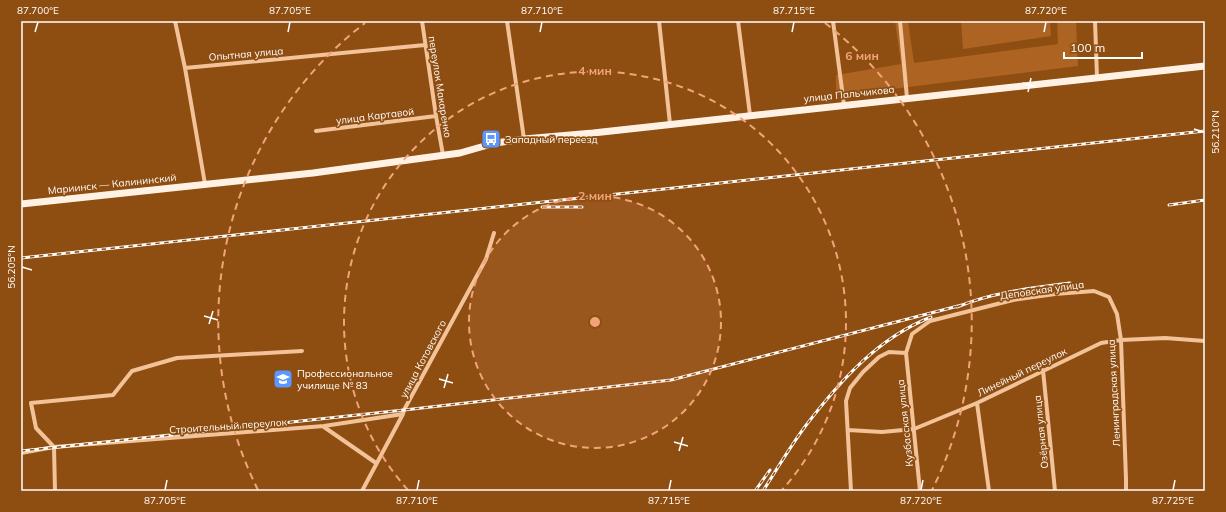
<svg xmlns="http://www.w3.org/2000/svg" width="1226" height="512" font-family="Mulish,sans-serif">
<rect width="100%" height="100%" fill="#8e4d11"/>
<path fill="#ad6322" d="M 895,21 L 908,21 L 914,63 L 1058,44 L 1057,21 L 1076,21 L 1078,66 L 836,96 L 836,75 L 901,64 Z
M 961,21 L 1050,21 L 1051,36 L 963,49 Z"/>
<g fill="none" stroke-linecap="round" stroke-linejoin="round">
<path stroke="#f2c299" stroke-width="4" d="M 175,21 L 185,68
M 422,21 L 436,116 L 443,155
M 507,21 L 524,139
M 659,21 L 670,124
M 738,21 L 750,115
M 833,21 L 844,105
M 900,21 L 907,98
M 1095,21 L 1097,77
M 316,131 L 436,116
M 205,184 L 185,68 L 425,45
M 906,353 L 920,491
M 1043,370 L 1055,491
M 977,403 L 989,491
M 324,427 L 376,463
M 848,430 L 882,432 L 914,429 L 977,403 L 1101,343 L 1121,340 L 1165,338 L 1205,341
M 21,453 L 54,447 L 324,426 L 403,414
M 55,491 L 54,447 L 36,428 L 31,403 L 113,395 L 132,371 L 177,358 L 302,351
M 362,491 L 403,414 L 404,410 L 486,259 L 494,233
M 851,491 L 846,401 L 850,388 L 863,372 L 879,357 L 889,352 L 906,353 L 912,334 L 930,321 L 1013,300 L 1055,294 L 1094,291 L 1109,297 L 1117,314 L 1121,340 L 1126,479 L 1126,491"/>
<path stroke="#fff2e4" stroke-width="7" d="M 21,204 L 313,173 L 460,153 L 495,143 L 524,139 L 593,133 L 1205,66"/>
<defs>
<path id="rail" d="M 1169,205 L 1205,200
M 542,207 L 582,207
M 21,258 L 1205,131
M 957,307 C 993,292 1032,288 1070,283
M 21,451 L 404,410 L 671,380 L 962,305
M 755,491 L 770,470
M 763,491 C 777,469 791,445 807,424 C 841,380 878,338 931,317"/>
</defs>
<use href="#rail" stroke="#fff" stroke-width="3"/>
<use href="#rail" stroke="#8e4d11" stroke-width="1.5" stroke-dasharray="4.5" stroke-linecap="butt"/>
</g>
<path fill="none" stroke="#fff" stroke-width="1.5" d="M 35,32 L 38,22M 288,32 L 290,22M 540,32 L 542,22M 792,32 L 794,22M 1044,32 L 1046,22M 1023,83 L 1036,87M 1028,92 L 1031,78M 1194,129 L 1204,132M 22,267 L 32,270M 204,316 L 218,320M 209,324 L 213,311M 439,379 L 453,383M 444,388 L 448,374M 674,442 L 688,446M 679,451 L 683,437M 165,490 L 167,480M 417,490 L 419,480M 669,490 L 671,480M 921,490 L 923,480M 1173,490 L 1175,480"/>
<circle cx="595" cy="322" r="126" fill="#f2a479" fill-opacity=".12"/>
<g fill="none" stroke="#f2a479" stroke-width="2" stroke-dasharray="7 5">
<circle cx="595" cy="322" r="126"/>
<path d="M408 490A251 251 0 1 1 782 490"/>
<path d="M258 490A377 377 0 0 1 365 23M825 23A377 377 0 0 1 932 490"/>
</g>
<defs>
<symbol id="bus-square" viewBox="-11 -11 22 22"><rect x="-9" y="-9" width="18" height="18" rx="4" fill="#5a98ff" stroke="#8e4d11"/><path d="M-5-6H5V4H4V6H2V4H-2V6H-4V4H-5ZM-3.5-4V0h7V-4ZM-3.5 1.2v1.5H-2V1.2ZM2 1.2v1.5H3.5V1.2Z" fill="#fff"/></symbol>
<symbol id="school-square" viewBox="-11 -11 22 22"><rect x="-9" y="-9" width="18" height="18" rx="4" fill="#5a98ff" stroke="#8e4d11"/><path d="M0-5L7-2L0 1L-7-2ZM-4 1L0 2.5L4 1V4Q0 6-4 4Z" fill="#fff"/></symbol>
</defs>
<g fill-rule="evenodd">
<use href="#bus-square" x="480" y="128" width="22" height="22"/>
<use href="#school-square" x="272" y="368" width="22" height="22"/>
</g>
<g text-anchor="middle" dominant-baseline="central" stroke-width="3.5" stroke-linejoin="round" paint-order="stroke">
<g font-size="10" fill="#fff" stroke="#8e4d11">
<text transform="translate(246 54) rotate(-5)">Опытная улица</text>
<text transform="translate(440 87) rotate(81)">переулок Макаренко</text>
<text transform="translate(849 94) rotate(-6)">улица Пальчикова</text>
<text transform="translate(375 116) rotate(-7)">улица Картавой</text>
<text transform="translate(112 184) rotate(-6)">Мариинск — Калининский</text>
<text transform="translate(1042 290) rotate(-8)">Деповская улица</text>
<text transform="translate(423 359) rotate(-62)">улица Котовского</text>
<text transform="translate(1022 372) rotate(-26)">Линейный переулок</text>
<text transform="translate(1114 393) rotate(-93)">Ленинградская улица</text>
<text transform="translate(905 423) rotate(-96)">Кузбасская улица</text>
<text transform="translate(228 426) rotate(-4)">Строительный переулок</text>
<text transform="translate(1041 432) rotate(-96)">Озёрная улица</text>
</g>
<g font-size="10" fill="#fff" stroke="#8e4d11" text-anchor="start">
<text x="505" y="139">Западный переезд</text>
<text x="297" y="373">Профессиональное<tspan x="297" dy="12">училище № 83</tspan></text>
</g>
</g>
<circle cx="595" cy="322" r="6" fill="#f2a479" stroke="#8e4d11" stroke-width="2"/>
<g font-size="12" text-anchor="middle" font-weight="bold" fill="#f2a479" stroke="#8e4d11" stroke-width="3.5" stroke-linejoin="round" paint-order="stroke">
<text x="862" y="60">6 мин</text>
<text x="595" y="75">4 мин</text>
<text x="595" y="200">2 мин</text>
</g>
<rect width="1226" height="512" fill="none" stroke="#8e4d11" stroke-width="44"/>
<path d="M1064 52v6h78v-6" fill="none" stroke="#ffffff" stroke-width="2"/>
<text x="1070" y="52" font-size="12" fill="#ffffff" stroke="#8e4d11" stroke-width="3" paint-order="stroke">100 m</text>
<rect x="22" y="22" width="1182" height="468" fill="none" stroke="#fff" stroke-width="1.5"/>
<g font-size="10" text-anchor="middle" fill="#fff">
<text x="38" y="14">87.700°E</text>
<text x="290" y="14">87.705°E</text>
<text x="542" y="14">87.710°E</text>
<text x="794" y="14">87.715°E</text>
<text x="1046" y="14">87.720°E</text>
<text transform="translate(1215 132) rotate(-90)" y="4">56.210°N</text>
<text transform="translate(11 267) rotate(-90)" y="4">56.205°N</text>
<text x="165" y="504">87.705°E</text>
<text x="417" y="504">87.710°E</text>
<text x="669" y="504">87.715°E</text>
<text x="921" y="504">87.720°E</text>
<text x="1173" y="504">87.725°E</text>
</g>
</svg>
